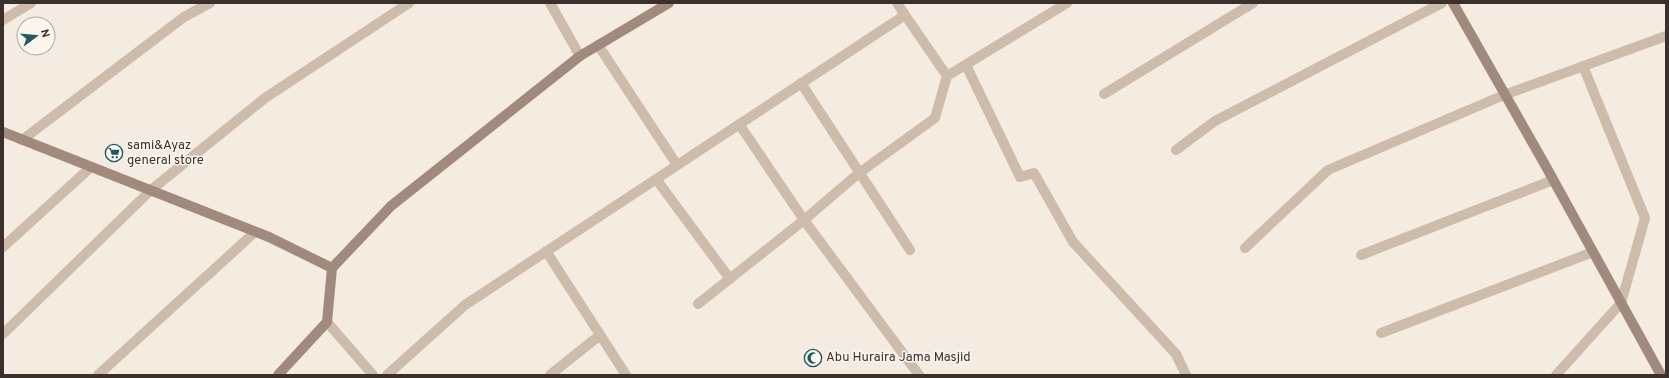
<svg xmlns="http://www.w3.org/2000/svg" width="1669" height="378" font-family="Overpass,sans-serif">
<rect width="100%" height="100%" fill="#f4ebe1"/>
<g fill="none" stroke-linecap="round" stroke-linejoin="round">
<path stroke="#cdbbac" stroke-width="10" d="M 550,3 L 580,56
M 905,15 L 947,76 L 1067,3
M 3,20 L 31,3
M 598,45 L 677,165
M 966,65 L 1020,177 L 1034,173 L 1073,242 L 1176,354 L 1186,375
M 801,83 L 910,250
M 1104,94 L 1253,3
M 739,124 L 804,220 L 919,375
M 22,140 L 184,17 L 210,3
M 1176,150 L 1215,121 L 1442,3
M 656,179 L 730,279
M 3,247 L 91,167
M 1245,248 L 1328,170 L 1504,95 L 1666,36
M 546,251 L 626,375
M 1361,255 L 1553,180
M 698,304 L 804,220 L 859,173 L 935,118 L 947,76
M 327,322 L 373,375
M 1381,333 L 1593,252
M 3,334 L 151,190 L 265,98 L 409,3
M 98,375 L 255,232
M 387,375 L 465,305 L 905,15 L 897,3
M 550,375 L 600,335
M 1556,375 L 1621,303 L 1645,218 L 1583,66"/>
<path stroke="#a18a7d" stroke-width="10" d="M 1453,3 L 1544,163 L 1661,375
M 3,132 L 269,237 L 332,268
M 278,375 L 327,322 L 332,268 L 391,206 L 580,56 L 669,3"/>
</g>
<defs>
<symbol id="supermarket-ring" viewBox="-11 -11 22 22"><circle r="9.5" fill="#fbf5ee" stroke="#1f5a5e" stroke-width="1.5"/><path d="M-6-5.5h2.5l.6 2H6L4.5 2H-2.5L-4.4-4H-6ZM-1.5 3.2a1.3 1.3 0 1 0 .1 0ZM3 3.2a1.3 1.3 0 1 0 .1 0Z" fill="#1f5a5e"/></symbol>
<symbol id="mosque-ring" viewBox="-11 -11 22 22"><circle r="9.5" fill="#fbf5ee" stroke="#1f5a5e" stroke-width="1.5"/><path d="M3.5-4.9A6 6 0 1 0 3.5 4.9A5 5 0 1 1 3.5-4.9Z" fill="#1f5a5e"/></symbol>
</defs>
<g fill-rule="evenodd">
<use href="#supermarket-ring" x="104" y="143" width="20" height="20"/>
<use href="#mosque-ring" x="803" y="348" width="20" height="20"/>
</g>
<g text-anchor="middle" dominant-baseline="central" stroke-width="3" stroke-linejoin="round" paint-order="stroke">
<g font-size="13" fill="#3b302b" stroke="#fbf5ee" text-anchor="start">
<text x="127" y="146">sami&amp;Ayaz<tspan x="127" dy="15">general store</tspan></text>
<text x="826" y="358">Abu Huraira Jama Masjid</text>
</g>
</g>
<rect width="1669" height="378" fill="none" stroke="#3b302b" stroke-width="8"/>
<g transform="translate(36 36) rotate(74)"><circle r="19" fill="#fbf5ee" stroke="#aea6a0"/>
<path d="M0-3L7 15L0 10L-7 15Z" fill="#1f5a5e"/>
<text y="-6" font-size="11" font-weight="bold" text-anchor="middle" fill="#3b302b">N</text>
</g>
</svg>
